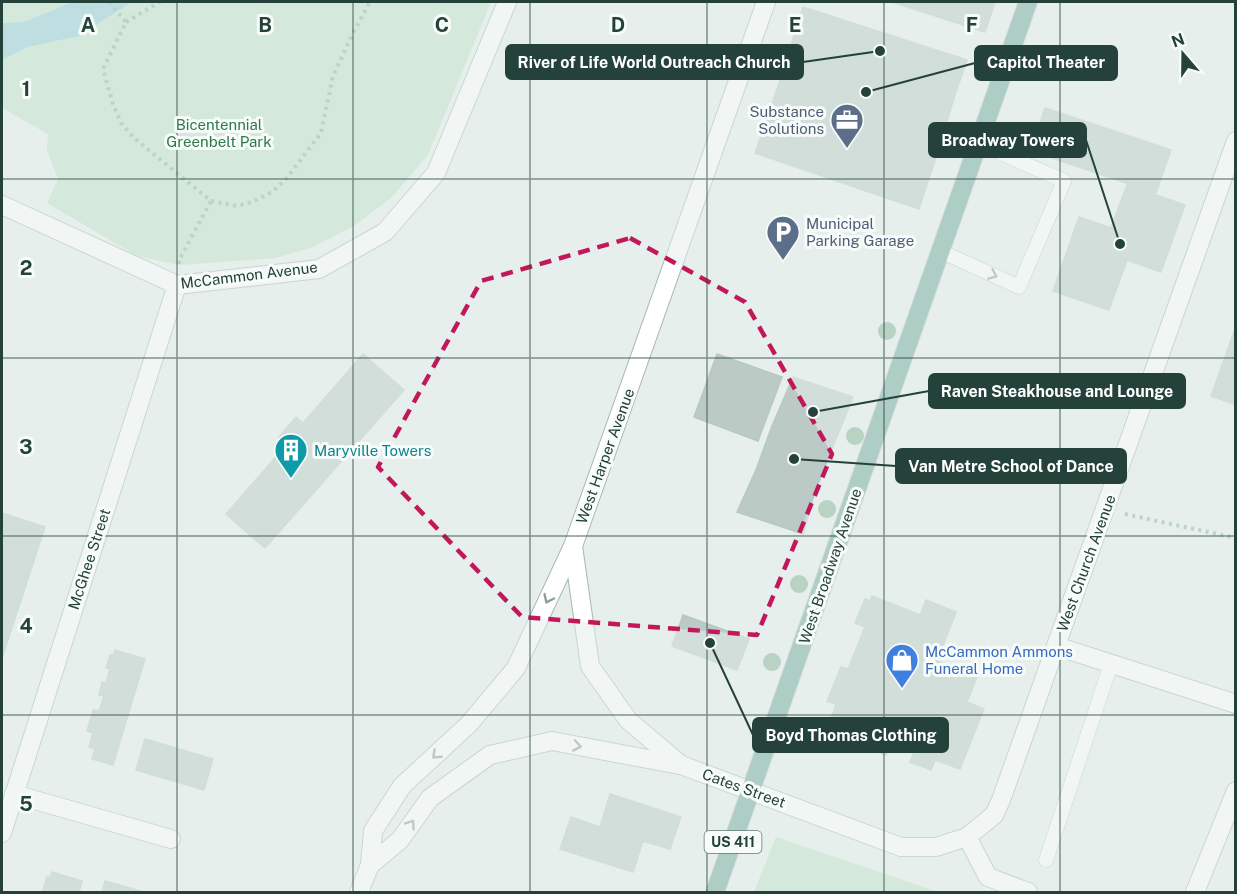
<svg xmlns="http://www.w3.org/2000/svg" width="1237" height="894" font-family="'Public Sans',sans-serif">
<rect width="100%" height="100%" fill="#e6efeb"/>
<path fill="#bfe0c8" d="M 2,2 L 72,2 L 24,22 L 2,23 Z
M 132,2 L 491,2 L 428,155 L 392,197 L 354,226 L 313,247 L 276,258 L 179,265 L 137,256 L 47,203 L 58,179 L 47,150 L 48,134 L 2,108 L 2,60 L 28,47 L 79,36 Z
M 776,837 L 938,892 L 754,892 Z"/>
<path fill="#8ec9d4" d="M 72,2 L 132,2 L 79,36 L 28,47 L 2,60 L 2,23 L 24,22 Z"/>
<path fill="#bbcac4" stroke="#b8c9c2" stroke-width="1.5" d="M 892,2 L 995,2 L 985,32 Z
M 803,7 L 967,60 L 955,95 L 792,42 Z
M 792,42 L 955,95 L 940,145 L 777,89 Z
M 777,89 L 940,145 L 919,209 L 755,153 Z
M 1045,108 L 1171,150 L 1156,193 L 1031,151 Z
M 1127,185 L 1185,205 L 1161,272 L 1127,260 L 1109,310 L 1053,291 L 1079,217 L 1111,228 Z
M 1236,326 L 1236,405 L 1211,396 Z
M 363,354 L 404,390 L 265,548 L 226,514 L 287,444 L 279,437 L 296,417 L 303,423 Z
M 717,354 L 782,377 L 758,441 L 694,417 Z
M 793,377 L 853,397 L 832,449 L 772,426 Z
M 772,426 L 832,449 L 816,489 L 756,470 Z
M 756,470 L 816,489 L 803,534 L 737,512 Z
M 2,513 L 45,527 L 2,658 Z
M 872,596 L 920,615 L 926,600 L 956,612 L 937,661 L 977,677 L 967,702 L 984,709 L 960,769 L 935,760 L 931,770 L 910,762 L 916,748 L 893,739 L 886,755 L 866,747 L 870,738 L 830,722 L 836,704 L 827,701 L 841,667 L 848,669 L 865,627 L 855,623 L 865,599 L 870,601 Z
M 683,615 L 749,639 L 737,670 L 672,646 Z
M 115,650 L 145,659 L 113,765 L 92,759 L 95,749 L 89,747 L 93,733 L 87,731 L 93,710 L 99,711 L 104,696 L 99,695 L 102,682 L 106,683 L 110,669 L 106,668 L 110,655 L 113,656 Z
M 145,739 L 213,759 L 204,790 L 136,770 Z
M 610,794 L 681,817 L 670,849 L 643,841 L 633,872 L 560,849 L 571,817 L 600,827 Z
M 52,872 L 82,881 L 79,892 L 46,892 L 43,890 L 47,877 L 50,877 Z
M 105,881 L 144,892 L 102,892 Z"/>
<g fill="none" stroke-linecap="round" stroke-linejoin="round">
<defs>
<path id="service" d="M 940,251 L 1019,287 L 1064,181 L 978,143
M 1046,860 L 1111,664"/>
<path id="minor" d="M 573,546 L 590,666 L 628,720 L 681,765 L 901,847 L 936,847 L 967,837 L 994,815 L 1001,800 L 1236,141
M 1056,646 L 1236,704
M 14,794 L 171,839
M 2,833 L 177,285
M 967,837 L 988,877 L 1028,892
M 370,865 L 400,840 L 430,798 L 490,755 L 552,741 L 680,765
M 359,892 L 370,865 L 373,831 L 402,786 L 469,724 L 516,668 L 573,546 L 766,2
M 1195,892 L 1236,791"/>
<path id="tertiary" d="M 2,205 L 177,285 L 319,269 L 385,232 L 436,173 L 507,2"/>
<path id="primary" d="M 715,892 L 1028,2"/>
</defs>
<use href="#service" stroke="#a8b8b2" stroke-width="15"/>
<use href="#minor" stroke="#a8b8b2" stroke-width="20"/>
<use href="#tertiary" stroke="#a8b8b2" stroke-width="20"/>
<use href="#primary" stroke="#c2cac8" stroke-width="20"/>
<path stroke="#86b3a5" stroke-width="4" stroke-dasharray="3 4.5" stroke-linecap="butt" d="M 109,2 L 126,22 L 103,69 L 113,104 L 121,123 L 134,138 L 211,201 L 237,206 L 252,202 L 272,192 L 286,179 L 321,133 L 333,76 L 354,31 L 370,2
M 126,22 L 160,2
M 179,264 L 179,260 L 211,201
M 1125,514 L 1236,538"/>
<use href="#service" stroke="#fff" stroke-width="14"/>
<use href="#minor" stroke="#fff" stroke-width="18"/>
<use href="#tertiary" stroke="#fff" stroke-width="18"/>
<use href="#primary" stroke="#6aa596" stroke-width="18"/>
</g>
<g fill="#80af93">
<circle cx="887" cy="331" r="9"/>
<circle cx="855" cy="436" r="9"/>
<circle cx="827" cy="509" r="9"/>
<circle cx="799" cy="584" r="9"/>
<circle cx="772" cy="662" r="9"/>
</g>
<defs><path id="oneway-chevron" d="M-2-3.5L2.5 0L-2 3.5" fill="none" stroke-width="1.6" stroke-linecap="round" stroke-linejoin="round" transform="scale(1.5)"/></defs>
<g stroke="#92a09c">
<use href="#oneway-chevron" transform="translate(993 275) rotate(24)"/>
<use href="#oneway-chevron" transform="translate(548 599) rotate(115)"/>
<use href="#oneway-chevron" transform="translate(577 746) rotate(10)"/>
<use href="#oneway-chevron" transform="translate(436 755) rotate(137)"/>
<use href="#oneway-chevron" transform="translate(411 824) rotate(-55)"/>
</g>
<path d="M0 0H1237V894H0ZM 630,238 L 745,302 L 832,454 L 757,635 L 522,617 L 378,467 L 481,281 Z" fill="#e6efeb" fill-opacity=".55" fill-rule="evenodd"/>
<path fill="none" stroke="#c2185b" stroke-width="4.5" stroke-dasharray="12 8" stroke-linejoin="round" d="M 630,238 L 745,302 L 832,454 L 757,635 L 522,617 L 378,467 L 481,281 Z"/>
<path fill="none" stroke="#24423a" stroke-width="1.5" stroke-opacity="0.55" d="M 177,2 L 177,892M 353,2 L 353,892M 530,2 L 530,892M 707,2 L 707,892M 884,2 L 884,892M 1060,2 L 1060,892M 2,179 L 1236,179M 2,358 L 1236,358M 2,536 L 1236,536M 2,715 L 1236,715"/>
<defs>
<symbol id="office-pin" viewBox="-11 -11 22 30"><path d="M0 17L-7.5 6A9.5 9.5 0 1 1 7.5 6Z" fill="#5c6f8a" stroke="#f7fbf9"/><path d="M-6-3h4V-5.5h4V-3h4V5H-6ZM-1-4.5V-3h2v-1.5ZM-6 0V1H6V0Z" fill="#fff"/></symbol>
<symbol id="parking-pin" viewBox="-11 -11 22 30"><path d="M0 17L-7.5 6A9.5 9.5 0 1 1 7.5 6Z" fill="#5c6f8a" stroke="#f7fbf9"/><path d="M-3.5-5.5H1a3.5 3.5 0 0 1 0 7H-1V5.5H-3.5ZM-1-3.4V-.6H.8a1.4 1.4 0 0 0 0-2.8Z" fill="#fff"/></symbol>
<symbol id="building-pin" viewBox="-11 -11 22 30"><path d="M0 17L-7.5 6A9.5 9.5 0 1 1 7.5 6Z" fill="#0f9aa8" stroke="#f7fbf9"/><path d="M-4-6H4V6H1V3H-1V6H-4ZM-2.5-4.3h1.7v1.8h-1.7ZM.8-4.3h1.7v1.8H.8ZM-2.5-1h1.7V.8h-1.7ZM.8-1h1.7V.8H.8Z" fill="#fff"/></symbol>
<symbol id="shop-pin" viewBox="-11 -11 22 30"><path d="M0 17L-7.5 6A9.5 9.5 0 1 1 7.5 6Z" fill="#3f7fe0" stroke="#f7fbf9"/><path d="M-5-2.5h2.3a2.7 3.5 0 0 1 5.4 0H5L5.5 6h-11ZM-1.5-2.5h3a1.5 2.3 0 0 0-3 0Z" fill="#fff"/></symbol>
</defs>
<g fill-rule="evenodd">
<use href="#office-pin" x="828" y="101" width="38" height="52"/>
<use href="#parking-pin" x="764" y="213" width="38" height="52"/>
<use href="#building-pin" x="272" y="431" width="38" height="52"/>
<use href="#shop-pin" x="883" y="641" width="38" height="52"/>
</g>
<g text-anchor="middle" dominant-baseline="central" stroke-width="6" stroke-linejoin="round" paint-order="stroke">
<rect fill="#f7fbf9" stroke="#637a73" stroke-width="1.5" x="704.5" y="831" width="57" height="22" rx="4.5"/>
<g font-size="14" font-weight="bold" fill="#24423a">
<text x="733" y="842">US 411</text>
</g>
<g font-size="15" fill="#4e5e75" stroke="#f7fbf9" text-anchor="end">
<text x="824" y="111">Substance<tspan x="824" dy="17">Solutions</tspan></text>
<text x="806" y="223" text-anchor="start">Municipal<tspan x="806" dy="17">Parking Garage</tspan></text>
</g>
<g font-size="15" fill="#2d7a4b" stroke="#f7fbf9">
<text x="219" y="124">Bicentennial<tspan x="219" dy="17">Greenbelt Park</tspan></text>
</g>
<g font-size="15" fill="#24423a" stroke="#f7fbf9">
<text transform="translate(249 275) rotate(-7)">McCammon Avenue</text>
<text transform="translate(605 456) rotate(-70)">West Harper Avenue</text>
<text transform="translate(89 559) rotate(-72)">McGhee Street</text>
<text transform="translate(1086 563) rotate(-70)">West Church Avenue</text>
<text transform="translate(830 566) rotate(-71)">West Broadway Avenue</text>
<text transform="translate(744 788) rotate(20)">Cates Street</text>
</g>
<g font-size="15" fill="#0d838f" stroke="#f7fbf9" text-anchor="start">
<text x="314" y="450">Maryville Towers</text>
</g>
<g font-size="15" fill="#366cbe" stroke="#f7fbf9" text-anchor="start">
<text x="925" y="651">McCammon Ammons<tspan x="925" dy="17">Funeral Home</tspan></text>
</g>
</g>
<g font-size="20" text-anchor="middle" font-weight="bold" fill="#24423a" stroke="#f7fbf9" stroke-width="6" stroke-linejoin="round" paint-order="stroke">
<text x="88" y="32">A</text>
<text x="265" y="32">B</text>
<text x="442" y="32">C</text>
<text x="618" y="32">D</text>
<text x="795" y="32">E</text>
<text x="972" y="32">F</text>
<text x="26" y="96">1</text>
<text x="26" y="275">2</text>
<text x="26" y="454">3</text>
<text x="26" y="633">4</text>
<text x="26" y="811">5</text>
</g>
<path fill="none" stroke="#24423a" stroke-width="2" d="M880 51L803 62M866 92L975 63M1120 244L1086 140M813 412L929 391M794 459L896 466M710 643L753 735"/>
<g fill="#24423a" stroke="#f7fbf9" stroke-width="2">
<circle cx="880" cy="51" r="6"/>
<circle cx="866" cy="92" r="6"/>
<circle cx="1120" cy="244" r="6"/>
<circle cx="813" cy="412" r="6"/>
<circle cx="794" cy="459" r="6"/>
<circle cx="710" cy="643" r="6"/>
</g>
<g fill="#24423a" stroke="#24423a" stroke-width="2">
<rect x="506" y="45" width="297" height="34" rx="6"/>
<rect x="975" y="46" width="142" height="34" rx="6"/>
<rect x="929" y="123" width="157" height="34" rx="6"/>
<rect x="929" y="374" width="256" height="34" rx="6"/>
<rect x="896" y="449" width="230" height="34" rx="6"/>
<rect x="753" y="718" width="195" height="34" rx="6"/>
</g>
<g font-size="16" text-anchor="middle" font-weight="bold" fill="#fff">
<text x="654" y="68">River of Life World Outreach Church</text>
<text x="1046" y="68">Capitol Theater</text>
<text x="1008" y="146">Broadway Towers</text>
<text x="1057" y="397">Raven Steakhouse and Lounge</text>
<text x="1011" y="472">Van Metre School of Dance</text>
<text x="851" y="741">Boyd Thomas Clothing</text>
</g>
<rect width="1237" height="894" fill="none" stroke="#24423a" stroke-width="6"/>
<g transform="translate(1183 54) rotate(340)" stroke="#f7fbf9" stroke-width="4.5" paint-order="stroke">
<path d="M0-4.5L10 22L0 15L-10 22Z" fill="#24423a"/>
<text y="-9" font-size="16" font-weight="bold" text-anchor="middle" fill="#24423a">N</text>
</g>
</svg>
